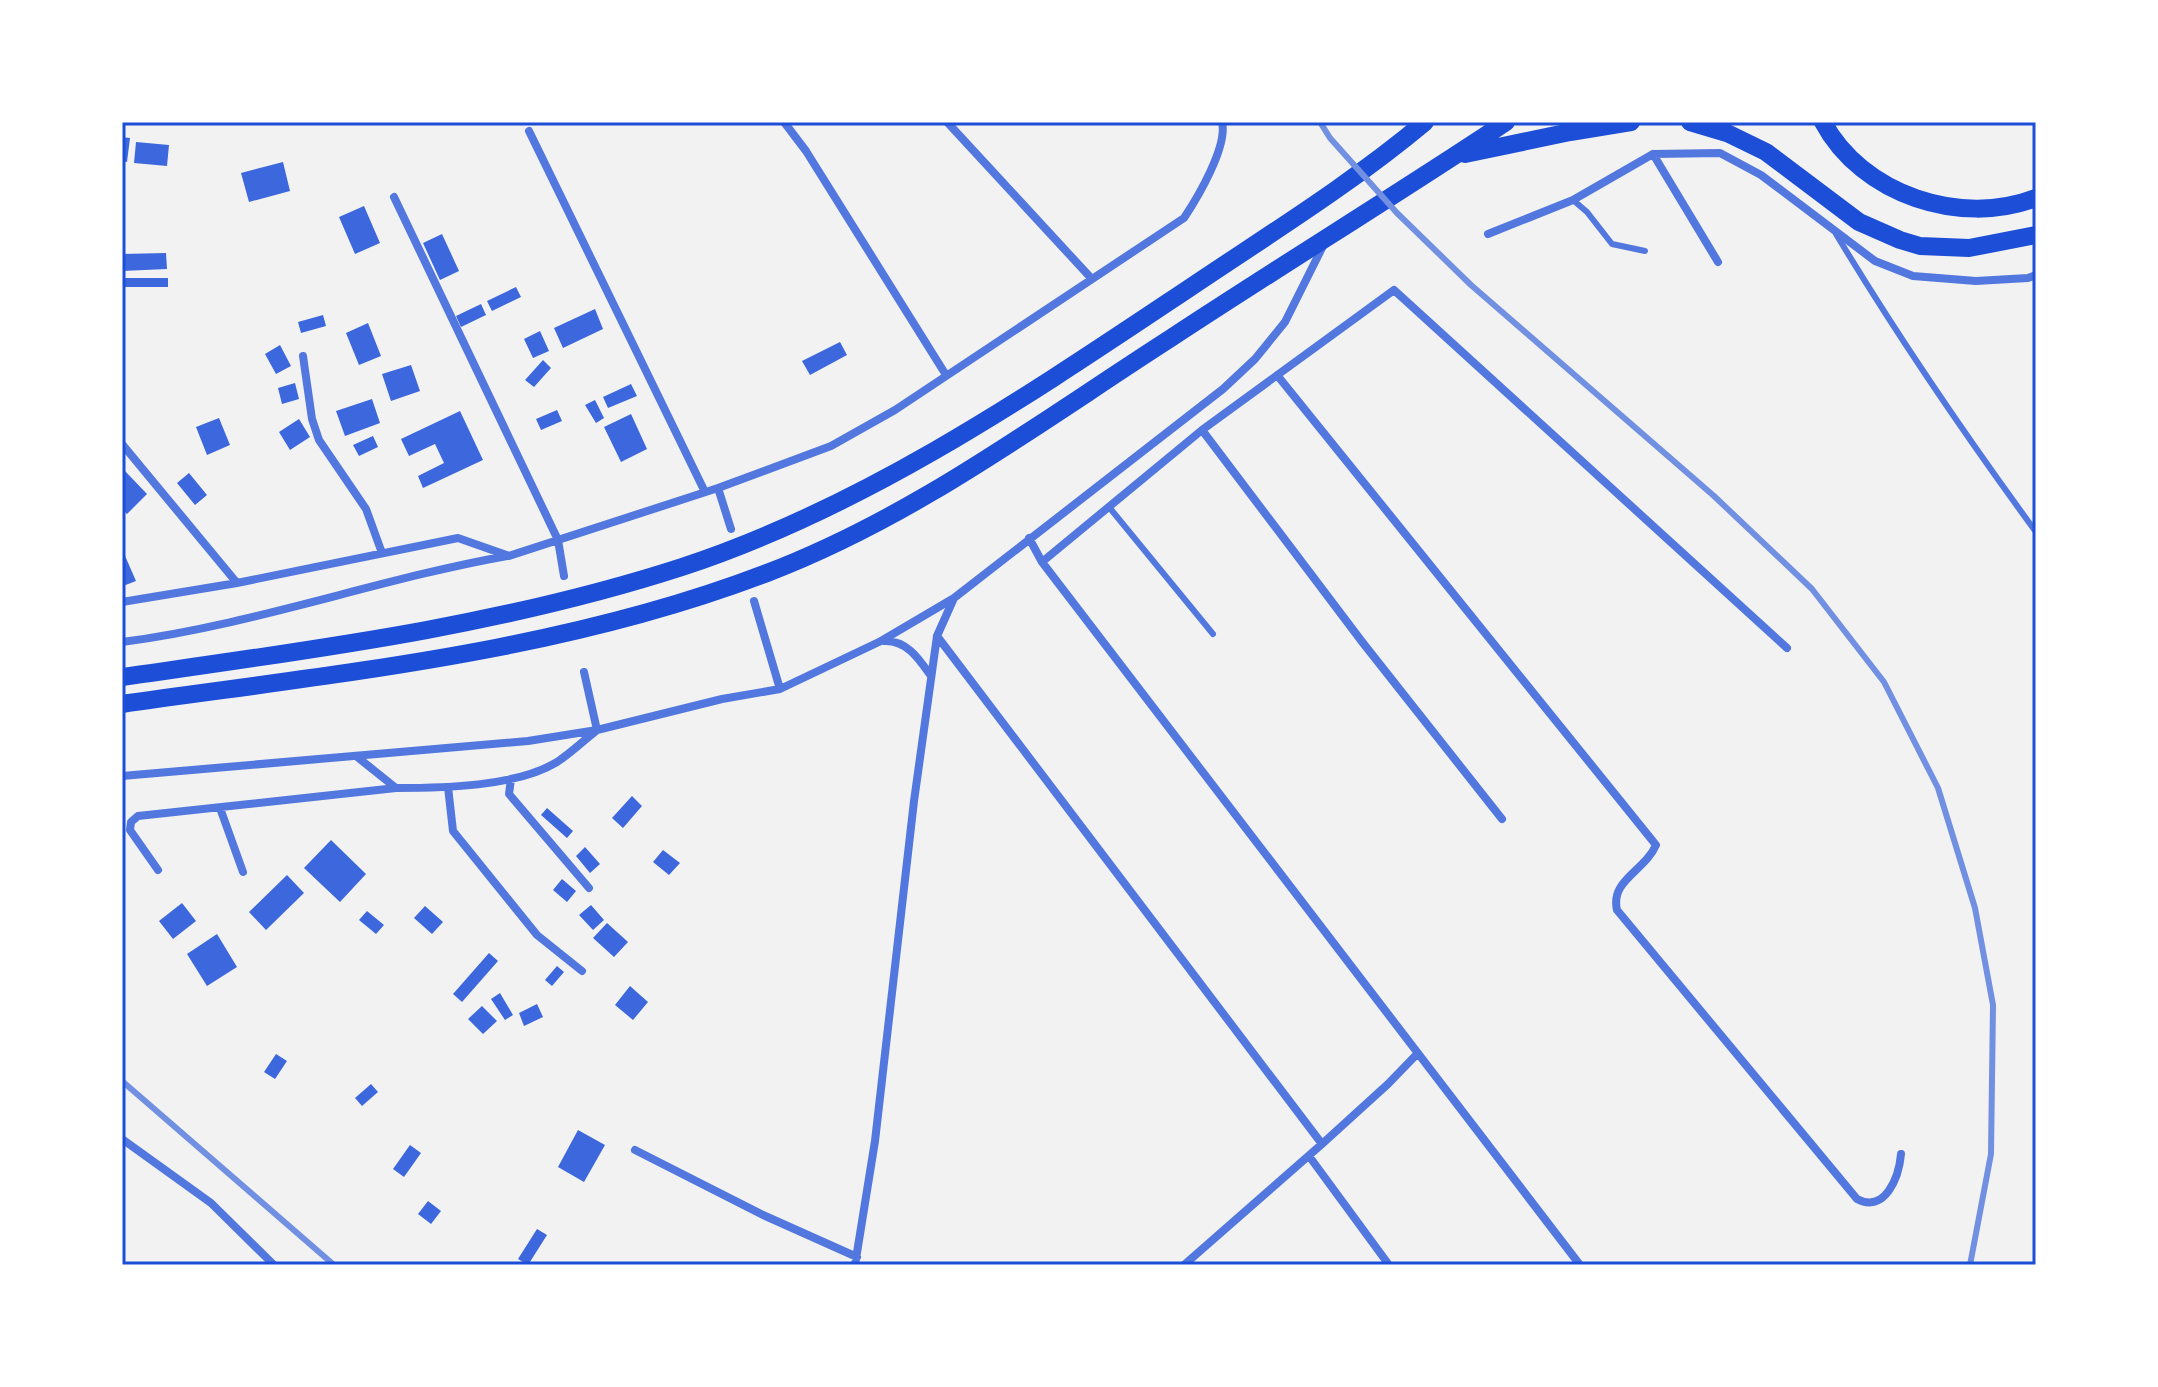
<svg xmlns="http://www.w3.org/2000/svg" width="2158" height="1387" font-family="Raleway,sans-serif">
<rect width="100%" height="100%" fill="#f2f2f2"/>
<path fill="#3d67dc" d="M 122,137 L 130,138 L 127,162 L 122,161 Z
M 136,142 L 169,145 L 167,166 L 134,163 Z
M 283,162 L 290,191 L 249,202 L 241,173 Z
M 364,206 L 380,243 L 355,254 L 339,217 Z
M 442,234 L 459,271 L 440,280 L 423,243 Z
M 166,253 L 167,269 L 122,271 L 122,254 Z
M 122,278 L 168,278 L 168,287 L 122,287 Z
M 516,287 L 521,297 L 492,311 L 487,301 Z
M 481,304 L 486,315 L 461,327 L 456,316 Z
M 595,309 L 603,329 L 563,348 L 554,328 Z
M 323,315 L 326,326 L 301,333 L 298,322 Z
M 368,323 L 381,356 L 359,365 L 346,333 Z
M 540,331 L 549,351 L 533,358 L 524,339 Z
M 840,342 L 847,355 L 810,375 L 802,361 Z
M 280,345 L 291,366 L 276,374 L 265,354 Z
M 543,360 L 551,368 L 534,387 L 525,380 Z
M 411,365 L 420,391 L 391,401 L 382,374 Z
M 295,383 L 299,399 L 282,404 L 278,388 Z
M 631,384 L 637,396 L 608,408 L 603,397 Z
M 372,399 L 380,423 L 345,436 L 336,411 Z
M 595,400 L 604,418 L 596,423 L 585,405 Z
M 557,410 L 562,421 L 541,430 L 536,419 Z
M 460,411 L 483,460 L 423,488 L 418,476 L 444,463 L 435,444 L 409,456 L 401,439 Z
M 631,414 L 647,449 L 621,462 L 604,427 Z
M 219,418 L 230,445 L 207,455 L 196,427 Z
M 299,419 L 310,437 L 290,450 L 279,432 Z
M 373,436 L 378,447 L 359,456 L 353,445 Z
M 125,471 L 147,494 L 127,514 L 122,509 L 122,474 Z
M 189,473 L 207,495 L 195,505 L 177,483 Z
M 122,549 L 136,581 L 123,586 L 122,583 Z
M 632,796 L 642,806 L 623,828 L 612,818 Z
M 547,808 L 573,831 L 567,838 L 541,815 Z
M 331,840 L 366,874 L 340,902 L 304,868 Z
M 585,847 L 600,864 L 590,873 L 576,856 Z
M 663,850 L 680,863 L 669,875 L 653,862 Z
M 287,875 L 304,893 L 266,930 L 249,912 Z
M 562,879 L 576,891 L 567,902 L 553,890 Z
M 182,903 L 196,921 L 173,939 L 159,921 Z
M 591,905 L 604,920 L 593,930 L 579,915 Z
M 425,906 L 443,922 L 432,934 L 414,918 Z
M 367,911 L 384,925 L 376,934 L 359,920 Z
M 607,923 L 628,942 L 614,957 L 593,938 Z
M 217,934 L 237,967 L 207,986 L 187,954 Z
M 489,953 L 498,961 L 462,1002 L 453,994 Z
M 557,966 L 564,972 L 552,986 L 545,980 Z
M 630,986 L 648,1002 L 633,1020 L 615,1005 Z
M 500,993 L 513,1015 L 505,1020 L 491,999 Z
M 537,1004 L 543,1017 L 524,1026 L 519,1013 Z
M 482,1006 L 497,1021 L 483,1034 L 468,1019 Z
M 276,1054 L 287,1061 L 275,1079 L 264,1072 Z
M 371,1084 L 378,1092 L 362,1106 L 355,1098 Z
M 578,1130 L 605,1145 L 584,1182 L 558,1167 Z
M 410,1145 L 421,1153 L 404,1177 L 393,1169 Z
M 428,1201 L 441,1211 L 431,1224 L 418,1214 Z
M 537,1229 L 547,1235 L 528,1265 L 518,1259 Z"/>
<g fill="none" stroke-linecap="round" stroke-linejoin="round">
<path stroke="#5277de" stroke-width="6" d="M 1573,200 L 1587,212 L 1612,244 L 1645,251
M 1836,234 C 1898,337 1965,435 2036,532
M 1109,507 L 1213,634"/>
<path stroke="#5277de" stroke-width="8" d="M 784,122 L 806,151 L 946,375
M 947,122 L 1091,278
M 529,131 L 705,492
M 1653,154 L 1718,262
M 394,197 L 558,540 L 564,576
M 1488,234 L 1573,200 L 1653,154 L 1720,153 L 1761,175 L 1875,261 L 1913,276 L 1976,281 L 2028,278 L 2036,275
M 303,356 L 312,419 L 319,440 L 366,509 L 382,553
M 1277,375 L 1656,845 C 1645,871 1610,880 1617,910 L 1857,1199 C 1885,1214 1899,1177 1901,1154
M 1202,430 L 1363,643 L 1502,819
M 122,444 L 237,583
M 718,488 L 831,446 L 895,410 L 1184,218 C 1198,197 1228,146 1222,122
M 1029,538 L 1042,562 L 1580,1265
M 1042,562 L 1202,430 L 1394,290 L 1787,648
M 754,601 L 780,689
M 122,602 L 237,583 L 458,538 L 509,556 L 718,488 L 731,529
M 937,636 L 1322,1144
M 884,641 C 907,640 919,659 931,676
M 122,642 C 253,625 378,579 507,556
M 584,672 L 597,730
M 356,756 L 396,788 C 442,788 516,787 557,762 C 571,753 583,741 596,731
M 122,776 L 528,741 L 597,730 L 722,699 L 780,689 L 881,641 L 954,598 L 1223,389 L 1255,359 L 1285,322 L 1324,244
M 511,779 L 509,794 L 589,888
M 448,787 L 453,831 L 537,935 L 582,971
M 220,808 L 243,872
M 158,870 L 130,830 L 131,822 L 138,816 L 396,788
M 122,1139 L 211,1203 L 274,1265
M 635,1150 L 763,1215 L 857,1257
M 1309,1156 L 1389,1265
M 855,1265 L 875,1141 L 914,801 L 937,636 L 954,598
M 1184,1265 L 1322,1144 L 1388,1084 L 1418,1053"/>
<path stroke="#1d4ed8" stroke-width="18" d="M 1690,122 L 1727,133 L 1766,152 L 1859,222 L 1900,240 L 1920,246 L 1969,248 L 2036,235
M 1823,122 C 1862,195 1961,227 2036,198
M 1465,154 L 1570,132 L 1631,122
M 122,677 C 311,650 500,626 682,567 C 865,507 1029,395 1188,289 C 1268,235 1351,184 1425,122
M 122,704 C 339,673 561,652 767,573 C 914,517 1040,422 1171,338 C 1282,265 1396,195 1506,122"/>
<path stroke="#7290e2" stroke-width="6" d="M 1320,122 L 1330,138 L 1397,213 L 1471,285 L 1714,496 L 1812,589 L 1884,682 L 1938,788 L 1975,908 L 1993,1005 L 1991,1154 L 1970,1265
M 122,1081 L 334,1265"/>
</g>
<rect width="2158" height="1387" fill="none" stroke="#ffffff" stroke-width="248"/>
<rect x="124" y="124" width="1910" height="1139" fill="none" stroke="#1d4ed8" stroke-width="3"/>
</svg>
